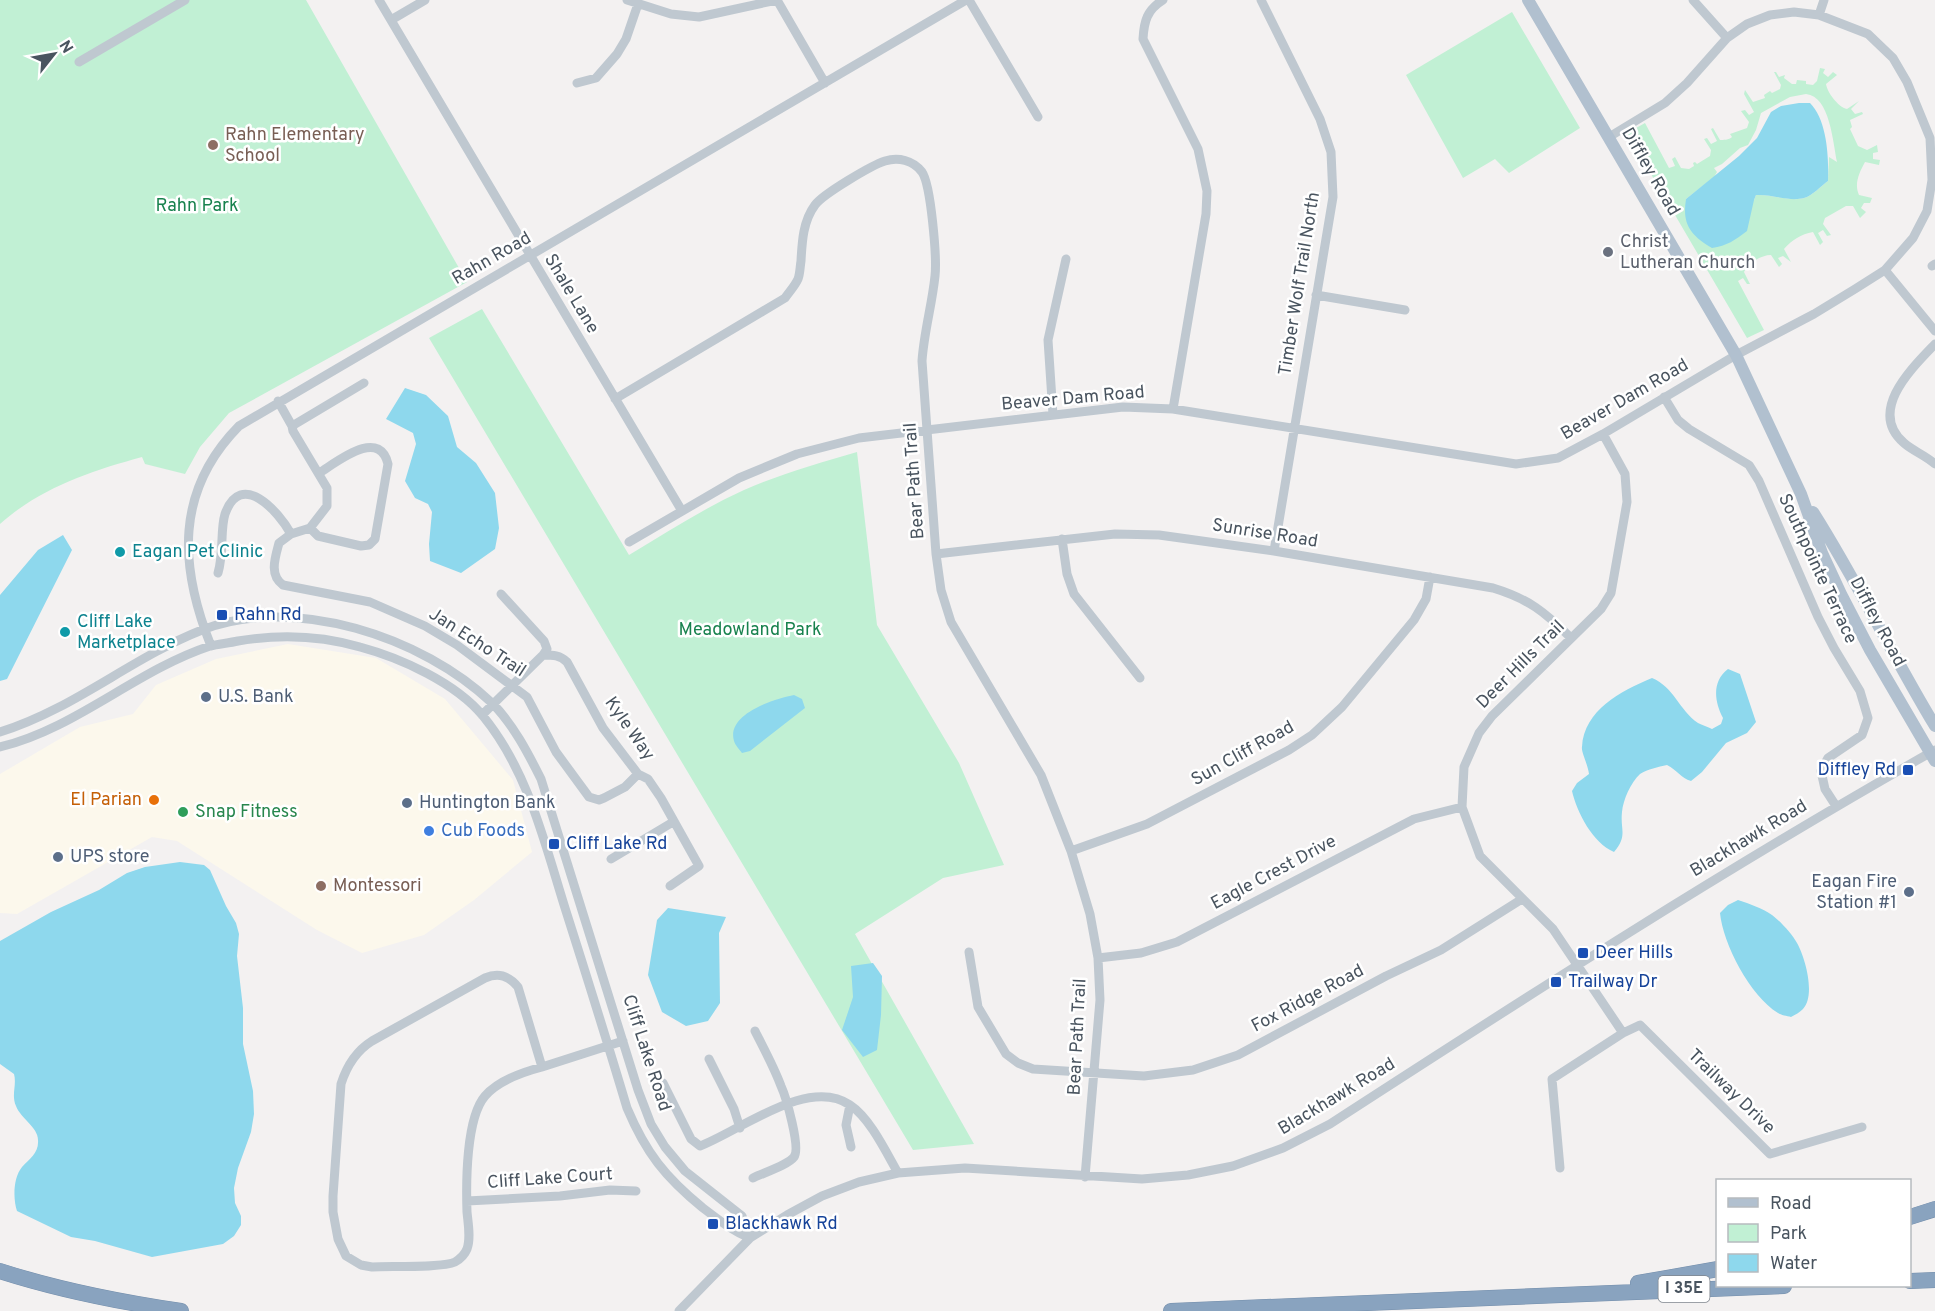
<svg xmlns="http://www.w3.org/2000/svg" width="1935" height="1311" font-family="Overpass,sans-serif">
<rect width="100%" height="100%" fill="#f3f1f1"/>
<path fill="#fcf8ec" d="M 288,644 L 376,658 L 445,699 L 513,780 L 532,852 L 474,900 L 424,935 L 362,953 L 317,930 L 177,841 L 152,837 L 17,914 L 0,913 L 0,774 L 80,727 L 133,714 L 156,685 L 216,659 Z"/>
<path fill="#c1f0d4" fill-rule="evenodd" d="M 0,0 L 306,0 L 467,282 L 229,413 L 200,447 L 185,474 L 145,464 L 142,457 C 91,471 40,488 0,524 Z
M 1512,12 L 1580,128 L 1509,173 L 1495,159 L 1463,178 L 1406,75 Z
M 1820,68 L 1825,69 L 1823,73 L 1828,77 L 1833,72 L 1837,75 L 1826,84 C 1827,92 1838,107 1847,109 L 1859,101 L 1851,109 L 1855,114 L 1862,112 L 1863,114 L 1850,120 L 1852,127 L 1850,129 L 1858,146 L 1867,150 L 1877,145 L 1878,152 L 1873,153 L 1873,159 L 1880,160 L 1879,165 L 1865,162 C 1859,173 1854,184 1859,195 L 1872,198 L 1870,203 L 1864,203 L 1861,208 L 1866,212 L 1860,218 L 1853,206 L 1846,206 L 1825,218 L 1823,224 L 1831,235 L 1827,236 L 1823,230 L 1818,233 L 1823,242 L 1820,245 L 1813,232 C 1801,234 1792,240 1784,249 L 1791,262 L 1783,256 L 1778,258 L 1782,264 L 1779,267 L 1771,255 C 1761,255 1748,263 1744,272 L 1750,284 L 1747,284 L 1743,278 L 1738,281 L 1764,330 L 1747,338 L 1627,133 L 1645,123 L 1669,168 L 1675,166 L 1672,159 L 1675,157 L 1681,168 L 1689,169 L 1694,166 L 1693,163 L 1695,162 L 1697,164 L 1710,156 L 1711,150 L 1704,139 L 1707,138 L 1711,144 L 1717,141 L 1711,129 L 1713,128 L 1720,140 C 1723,140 1729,140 1732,137 L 1730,134 L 1747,128 L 1749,122 L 1741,111 L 1745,110 L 1749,115 L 1754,112 L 1744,94 L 1745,90 L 1753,102 L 1765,98 L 1764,95 L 1770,91 L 1772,93 L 1780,89 L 1781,85 L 1774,72 L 1776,72 L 1779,77 L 1785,75 L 1784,78 L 1792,84 L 1796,84 L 1797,80 L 1806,81 L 1806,84 L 1813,85 L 1817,81 ZM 1806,94 C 1830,96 1833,143 1837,162 L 1829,157 L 1828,181 C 1821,186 1812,196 1804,198 C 1791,202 1772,194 1756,195 L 1754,200 L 1686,199 L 1714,177 L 1717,172 L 1714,168 L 1722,164 L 1740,148 L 1748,145 L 1756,130 L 1761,113 L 1790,97 Z
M 482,309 L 629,555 C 666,533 704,508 744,490 C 781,474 819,463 857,452 L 877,625 L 959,763 L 1004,865 L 943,878 L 855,934 L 974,1144 L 913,1150 L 429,338 Z"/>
<path fill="#8ed8ed" d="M 1799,103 L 1810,103 C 1827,120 1829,157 1828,181 C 1821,186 1812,196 1804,198 C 1790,202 1772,194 1756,195 L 1754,200 L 1747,231 C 1735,240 1727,246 1712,248 C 1690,235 1682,224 1686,199 L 1739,156 L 1757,138 L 1771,112 L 1781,106 Z
M 405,388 L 426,395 L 448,416 L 457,447 L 476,463 L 495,493 L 499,528 L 495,549 L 461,573 L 430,561 L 429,544 L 432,512 L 428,504 L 415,498 L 405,481 L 416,444 L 413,433 L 386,419 Z
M 63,535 L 72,550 L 7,679 L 0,681 L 0,595 L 38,550 Z
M 1728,669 L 1740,674 L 1756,722 L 1747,733 L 1726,743 L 1702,772 L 1691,781 C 1681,778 1677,770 1667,765 C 1658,767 1648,769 1640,774 C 1631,782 1623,800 1622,812 C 1620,830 1628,835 1614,852 C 1593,843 1577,813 1572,791 L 1577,783 L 1589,774 C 1588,765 1581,752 1582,747 C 1584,710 1621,691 1652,678 C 1674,687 1679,710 1698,723 C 1702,725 1708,727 1712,729 L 1721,724 L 1723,718 C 1714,701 1712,681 1728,669 Z
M 794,695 L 802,699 L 805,708 L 750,751 L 742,753 C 740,750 735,745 734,741 C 726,714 774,699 794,695 Z
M 180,862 L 204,865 L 210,870 L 226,906 L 236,923 L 239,934 L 237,956 L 243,1008 L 243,1044 L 253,1091 L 254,1114 L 251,1132 L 238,1168 L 234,1188 L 235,1203 L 241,1216 L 241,1225 L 234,1236 L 223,1244 L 152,1257 L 95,1241 L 71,1237 L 17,1211 C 13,1199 13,1178 22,1167 C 30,1158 39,1153 38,1140 C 38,1127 21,1119 16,1106 C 11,1095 17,1085 14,1074 L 0,1064 L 0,941 L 51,912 L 99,890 L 127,873 L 145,867 Z
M 1738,900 C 1750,904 1762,908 1772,915 C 1780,921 1792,934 1797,943 C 1805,957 1816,995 1803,1009 C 1800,1012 1795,1015 1791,1017 C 1787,1016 1781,1015 1778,1013 C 1750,996 1723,944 1720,913 L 1728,905 Z
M 668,908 L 726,917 L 719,933 L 720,1003 L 708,1021 L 686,1026 L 662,1012 L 648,975 L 657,920 Z
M 873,963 L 882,976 L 881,1015 L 877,1050 L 863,1057 L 842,1030 L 853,997 L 851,966 Z"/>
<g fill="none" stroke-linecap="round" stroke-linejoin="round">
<defs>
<path id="highway" d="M 1910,1217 L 1935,1209
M 0,1271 C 59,1290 120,1302 181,1311
M 1910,1281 L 1935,1280
M 1638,1283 L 1718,1269
M 1171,1311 L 1784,1286"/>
</defs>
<use href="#highway" stroke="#748eab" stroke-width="16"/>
<path stroke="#bfc8d0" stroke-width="9" d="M 379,0 L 682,511
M 627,0 L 671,14 L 699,17 L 777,0
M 777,0 L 825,83
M 969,0 L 1038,117
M 1163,0 C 1147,10 1144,21 1143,39 L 1198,149 L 1207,191 L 1206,214 L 1173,409
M 1261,0 L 1320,119 L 1331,152 L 1333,197 L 1274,551
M 1693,0 L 1727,38
M 1819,15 L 1824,0
M 391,20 L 425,0
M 79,62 L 185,0
M 577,83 L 596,78 L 617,54 L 626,39 L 638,4
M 1932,266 L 1935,264
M 1885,270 L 1935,331
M 1316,295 L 1405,310
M 1935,344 C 1912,368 1867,411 1904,443 C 1913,451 1925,455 1935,464
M 1664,397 L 1678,420 L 1689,429 L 1749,465 L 1759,481 L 1818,617 L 1834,648 L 1860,691 L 1868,718 L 1862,735 L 1828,758 L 1821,771 L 1825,789 L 1836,806
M 615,399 L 785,298 C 789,292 795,286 798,279 C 800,274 800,267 801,261 C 802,242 803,221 815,205 C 823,194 872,165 885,161 C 898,157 913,160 922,172 C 931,185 937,258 935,276 C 932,305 924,332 922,361 L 936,554 L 941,590 L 951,622 L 1041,775 L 1071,851 L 1090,914 L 1098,958 L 1100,1000 L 1085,1177
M 278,401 L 292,426 L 293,431 L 327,488 L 327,506 L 310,528 L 291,534 L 279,543 C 275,558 269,575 283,585 L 370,602 L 425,626 L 457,645 L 527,697 L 556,752 L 589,797 L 599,800 L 604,798 L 625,787 L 638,774
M 1053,415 L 1048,340 L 1066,259
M 292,426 L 364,383
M 310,528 L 318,536 L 361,546 L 369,545 L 375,539 L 388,464 C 379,427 337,462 319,473
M 1062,539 L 1067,574 L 1074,594 L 1140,678
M 629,542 L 739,478 L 797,454 L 859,438 L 1123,407 L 1173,409 L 1516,464 L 1558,458 L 1603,434 L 1736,355 L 1814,314 L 1855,289 L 1885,270 L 1913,238 L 1927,211 L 1932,180 L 1930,138 L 1907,82 L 1893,58 L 1868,34 L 1819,15 L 1794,12 L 1770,15 L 1747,24 L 1727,38 L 1687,83 L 1665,103 L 1609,137
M 936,554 L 1115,534 L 1159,535 L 1274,551 L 1493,588 C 1529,599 1545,612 1571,638
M 218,573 C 224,553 220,530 225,514 C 241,469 279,512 291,534
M 501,594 L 544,641 L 547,649 L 543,655
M 211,646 C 179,566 175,491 239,426 L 966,0
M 482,715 L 543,655 C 553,655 560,655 567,662 L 603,728 L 638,774 L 648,779 L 661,798 L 699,866 L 670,886
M 0,732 C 74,709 131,658 202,630 C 294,594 423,637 492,703 C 513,724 528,753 541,779 L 638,1090 L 651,1124 L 665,1147 L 685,1171 L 742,1216 L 750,1238
M 0,747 C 77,728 135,671 210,646 C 219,644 229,643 238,641 C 279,634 319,635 360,647 C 401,658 456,683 483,716 C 528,771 544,841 565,908 C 586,974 607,1041 627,1108 C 646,1153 665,1177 703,1208 C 719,1220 732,1231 750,1238
M 1071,851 L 1147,824 L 1289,750 L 1312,735 L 1342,707 L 1414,620 L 1426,599 L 1430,577
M 611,859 L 673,822
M 969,952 L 978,1007 L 1006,1054 L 1018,1063 L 1033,1069 L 1144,1076 L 1193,1070 L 1238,1055 L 1386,976 L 1441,950 L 1522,899
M 1098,958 L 1141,953 L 1177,942 L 1414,819 L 1462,807
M 1623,1033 L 1640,1025 L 1770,1154 L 1862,1127
M 709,1059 L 734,1109 L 740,1128
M 542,1067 L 518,987 C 509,976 499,972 485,978 L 372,1041 C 356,1051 347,1065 341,1084 L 333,1196 L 333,1212 L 338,1239 L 346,1256 L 361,1265 L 372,1267 C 389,1266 442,1268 455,1262 C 460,1259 465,1254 467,1249 C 471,1238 468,1223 467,1212 C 466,1183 466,1118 485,1096 C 498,1081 523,1072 542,1067 L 623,1041
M 663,1083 L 691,1139 L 700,1146 C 740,1131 808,1076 850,1105 C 870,1118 886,1152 898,1173
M 850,1105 L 846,1125 L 851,1147
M 1560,1168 L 1552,1079 L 1623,1033 L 1553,929 L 1480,856 L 1462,807 L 1464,767 L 1479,733 L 1492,716 L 1601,609 L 1611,593 L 1627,502 L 1625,474 L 1603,434
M 753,1178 C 763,1173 788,1165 794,1157 C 801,1148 786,1097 781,1086 C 774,1067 764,1049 755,1031
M 467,1201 L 560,1196 L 610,1190 L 636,1191
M 679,1311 L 750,1238 L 787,1215 L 822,1196 L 859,1182 L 898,1173 L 965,1168 L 1142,1179 L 1188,1175 L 1233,1166 L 1283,1148 L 1330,1124 C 1529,995 1728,867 1935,750"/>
<path stroke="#b1c0cf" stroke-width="12" d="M 1528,0 L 1736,355 L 1801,494 L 1822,553 L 1841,594 L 1870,650 L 1935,761
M 1813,512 C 1857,581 1892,655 1935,726"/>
<use href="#highway" stroke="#89a3bf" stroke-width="15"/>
</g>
<g fill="#8d6e63" stroke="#fff" stroke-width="2">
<circle cx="213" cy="145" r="6"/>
<circle cx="321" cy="886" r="6"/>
</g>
<circle fill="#6b7280" stroke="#fff" stroke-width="2" cx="1608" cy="252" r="6"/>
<g fill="#0f9aa8" stroke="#fff" stroke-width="2">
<circle cx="120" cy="552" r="6"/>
<circle cx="65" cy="632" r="6"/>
</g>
<g fill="#1a4fb4" stroke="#fff" stroke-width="2">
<rect x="216" y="609" width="12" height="12" rx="3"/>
<rect x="1902" y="764" width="12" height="12" rx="3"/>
<rect x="548" y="838" width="12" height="12" rx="3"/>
<rect x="1577" y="947" width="12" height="12" rx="3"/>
<rect x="1550" y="976" width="12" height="12" rx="3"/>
<rect x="707" y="1218" width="12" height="12" rx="3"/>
</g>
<g fill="#5c6f8a" stroke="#fff" stroke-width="2">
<circle cx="206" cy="697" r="6"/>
<circle cx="407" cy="803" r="6"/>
<circle cx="58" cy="857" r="6"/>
<circle cx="1909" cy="892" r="6"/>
</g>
<circle fill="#e8710a" stroke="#fff" stroke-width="2" cx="154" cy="800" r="6"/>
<circle fill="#2e9e5b" stroke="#fff" stroke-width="2" cx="183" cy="812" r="6"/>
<circle fill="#3f7fe0" stroke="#fff" stroke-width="2" cx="429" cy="831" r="6"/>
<g text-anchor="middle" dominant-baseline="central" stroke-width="5" stroke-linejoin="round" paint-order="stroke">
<rect fill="#fff" stroke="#80878f" stroke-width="1.5" x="1658.5" y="1276" width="51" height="26" rx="4.5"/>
<g font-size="16" font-weight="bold" fill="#49545f">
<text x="1684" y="1289">I 35E</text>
</g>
<g font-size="18" fill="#785e54" stroke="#fff" text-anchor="start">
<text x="225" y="135">Rahn Elementary<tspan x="225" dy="21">School</tspan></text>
<text x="333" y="886">Montessori</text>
</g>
<g font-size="18" fill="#49545f" stroke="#fff">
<text transform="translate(1650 172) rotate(60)">Diffley Road</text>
<text transform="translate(492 259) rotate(-30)">Rahn Road</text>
<text transform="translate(1300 284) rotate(-81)">Timber Wolf Trail North</text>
<text transform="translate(571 294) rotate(59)">Shale Lane</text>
<text transform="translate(1073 399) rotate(-5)">Beaver Dam Road</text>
<text transform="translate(1625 400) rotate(-30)">Beaver Dam Road</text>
<text transform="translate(915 481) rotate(-94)">Bear Path Trail</text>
<text transform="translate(1265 534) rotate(9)">Sunrise Road</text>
<text transform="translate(1817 569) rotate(65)">Southpointe Terrace</text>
<text transform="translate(1877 622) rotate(62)">Diffley Road</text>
<text transform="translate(477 643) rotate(33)">Jan Echo Trail</text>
<text transform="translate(1521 665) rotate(-45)">Deer Hills Trail</text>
<text transform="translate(629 729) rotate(55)">Kyle Way</text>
<text transform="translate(1243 754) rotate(-29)">Sun Cliff Road</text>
<text transform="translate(1749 839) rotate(-31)">Blackhawk Road</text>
<text transform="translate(1274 873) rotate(-28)">Eagle Crest Drive</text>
<text transform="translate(1308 999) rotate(-28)">Fox Ridge Road</text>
<text transform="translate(1078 1037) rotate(-87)">Bear Path Trail</text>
<text transform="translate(646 1053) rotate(72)">Cliff Lake Road</text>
<text transform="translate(1731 1092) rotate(44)">Trailway Drive</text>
<text transform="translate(1337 1097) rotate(-31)">Blackhawk Road</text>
<text transform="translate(550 1179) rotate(-4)">Cliff Lake Court</text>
</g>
<g font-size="18" fill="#18824e" stroke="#fff">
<text x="197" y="206">Rahn Park</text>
<text x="750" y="630">Meadowland Park</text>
</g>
<g font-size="18" fill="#5b616d" stroke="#fff" text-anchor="start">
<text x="1620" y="242">Christ<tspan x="1620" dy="21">Lutheran Church</tspan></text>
</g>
<g font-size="18" fill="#0d838f" stroke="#fff" text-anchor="start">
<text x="132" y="552">Eagan Pet Clinic</text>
<text x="77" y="622">Cliff Lake<tspan x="77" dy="21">Marketplace</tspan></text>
</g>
<g font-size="18" fill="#164399" stroke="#fff" text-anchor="start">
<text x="234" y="615">Rahn Rd</text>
<text x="1896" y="770" text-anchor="end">Diffley Rd</text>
<text x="566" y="844">Cliff Lake Rd</text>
<text x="1595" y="953">Deer Hills</text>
<text x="1568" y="982">Trailway Dr</text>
<text x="725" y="1224">Blackhawk Rd</text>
</g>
<g font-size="18" fill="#4e5e75" stroke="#fff" text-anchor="start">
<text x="218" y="697">U.S. Bank</text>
<text x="419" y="803">Huntington Bank</text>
<text x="70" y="857">UPS store</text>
<text x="1897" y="882" text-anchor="end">Eagan Fire<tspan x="1897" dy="21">Station #1</tspan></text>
</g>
<g font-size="18" fill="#c56008" stroke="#fff" text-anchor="end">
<text x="142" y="800">El Parian</text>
</g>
<g font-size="18" fill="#27864d" stroke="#fff" text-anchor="start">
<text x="195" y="812">Snap Fitness</text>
</g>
<g font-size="18" fill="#366cbe" stroke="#fff" text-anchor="start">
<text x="441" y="831">Cub Foods</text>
</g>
</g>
<rect x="1716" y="1179" width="195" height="108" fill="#ffffff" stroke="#b6bbbf" stroke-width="1.5"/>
<rect x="1728" y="1198" width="30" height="9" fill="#b1c0cf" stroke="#b6bbbf" stroke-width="1.5"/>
<text x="1770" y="1209" font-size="18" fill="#49545f">Road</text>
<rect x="1728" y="1224" width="30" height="18" fill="#c1f0d4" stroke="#b6bbbf" stroke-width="1.5"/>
<text x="1770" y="1239" font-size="18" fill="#49545f">Park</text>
<rect x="1728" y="1254" width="30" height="18" fill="#8ed8ed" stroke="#b6bbbf" stroke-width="1.5"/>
<text x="1770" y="1269" font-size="18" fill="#49545f">Water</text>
<g transform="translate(54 54) rotate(59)" stroke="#ffffff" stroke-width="4.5" paint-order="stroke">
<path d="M0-4.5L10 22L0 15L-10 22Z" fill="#49545f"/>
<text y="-9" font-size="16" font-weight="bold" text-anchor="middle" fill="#49545f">N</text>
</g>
</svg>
